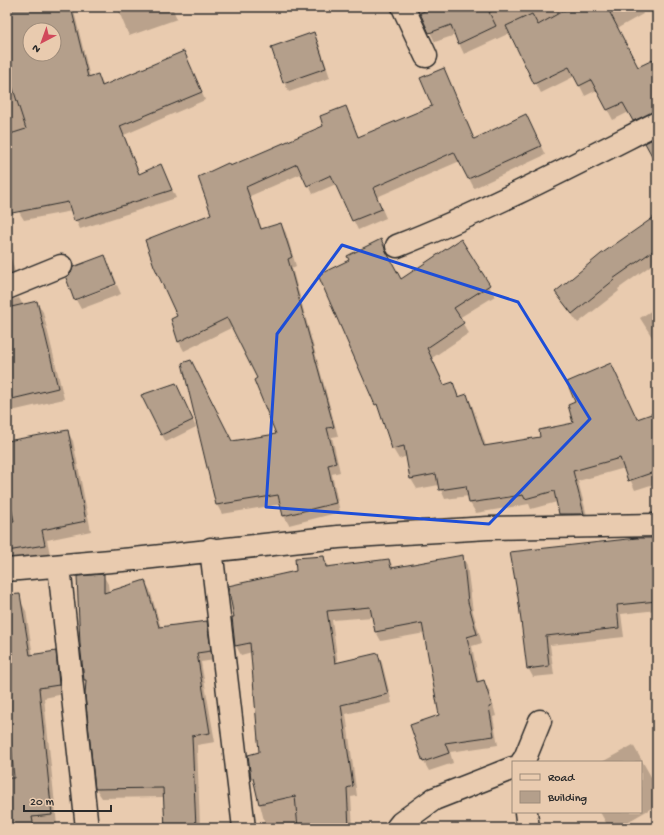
<svg xmlns="http://www.w3.org/2000/svg" width="664" height="835" font-family="'Gochi Hand',sans-serif">
<rect width="100%" height="100%" fill="#e9cbaf"/>
<filter id="ink" filterUnits="userSpaceOnUse"><feTurbulence type="fractalNoise" baseFrequency=".025" numOctaves="2"/><feDisplacementMap in="SourceGraphic" scale="8" xChannelSelector="R" yChannelSelector="G"/><feConvolveMatrix kernelMatrix="1 2 1 2 8 2 1 2 1" color-interpolation-filters="sRGB"/></filter>
<g filter="url(#ink)">
<path fill="#0003" fill-rule="evenodd" d="M 7,7 L 73,7 L 90,77 L 98,75 L 104,86 L 184,52 L 205,100 L 124,135 L 140,175 L 165,174 L 176,198 L 80,229 L 72,211 L 24,220 L 19,212 L 7,176 ZM 30,30 L 54,30 L 54,54 L 30,54 Z
M 117,7 L 172,7 L 177,19 L 129,36 Z
M 436,7 L 639,7 L 643,14 L 618,28 L 638,68 L 657,59 L 657,123 L 640,131 L 629,112 L 613,120 L 597,90 L 585,96 L 575,76 L 541,93 L 510,33 L 464,54 L 455,35 L 435,42 L 430,32 Z
M 313,34 L 319,43 L 330,78 L 289,92 L 284,82 Z
M 444,69 L 475,140 L 531,125 L 545,155 L 474,188 L 460,161 L 377,197 L 386,218 L 358,230 L 336,184 L 313,194 L 303,173 L 250,196 L 262,229 L 281,224 L 286,233 L 296,266 L 292,268 L 338,436 L 332,437 L 340,472 L 332,474 L 340,512 L 289,525 L 284,516 L 282,504 L 222,514 L 217,505 L 277,435 L 259,379 L 233,327 L 184,351 L 179,342 L 172,319 L 178,316 L 230,168 L 325,126 L 345,107 L 359,138 L 433,106 Z
M 657,216 L 657,261 L 618,289 L 619,291 L 578,323 L 556,293 Z
M 381,241 L 401,280 L 461,241 L 495,296 L 459,318 L 469,333 L 432,358 L 445,385 L 452,383 L 460,398 L 467,396 L 472,405 L 486,446 L 542,438 L 574,423 L 577,403 L 611,364 L 637,420 L 657,413 L 657,493 L 654,484 L 635,490 L 625,468 L 578,481 L 589,523 L 566,524 L 560,514 L 557,502 L 531,509 L 529,504 L 476,513 L 470,503 L 469,496 L 445,499 L 439,485 L 417,489 L 411,479 L 407,456 L 399,459 L 393,449 L 381,414 L 320,276 L 350,261 Z
M 7,244 L 18,283 L 7,289 Z
M 105,256 L 117,283 L 75,299 Z
M 117,285 L 121,294 L 81,309 L 76,300 Z
M 19,298 L 23,305 L 37,302 L 43,312 L 64,399 L 7,412 L 7,301 Z
M 657,307 L 657,345 L 640,318 Z
M 176,384 L 196,427 L 166,442 L 162,435 Z
M 67,431 L 73,441 L 91,531 L 47,540 L 50,554 L 7,562 L 7,442 Z
M 657,538 L 657,610 L 621,614 L 624,637 L 550,645 L 554,675 L 533,677 L 528,668 L 513,567 Z
M 462,556 L 467,565 L 473,612 L 482,643 L 472,646 L 479,682 L 483,681 L 489,690 L 496,716 L 493,717 L 498,745 L 450,752 L 453,763 L 429,771 L 424,762 L 440,716 L 425,633 L 381,641 L 376,632 L 373,617 L 332,620 L 338,664 L 377,654 L 382,663 L 392,703 L 346,714 L 357,796 L 351,797 L 353,828 L 266,828 L 255,785 L 252,779 L 260,753 L 252,652 L 241,655 L 236,646 L 297,572 L 324,557 L 329,568 L 389,560 L 394,568 Z
M 103,575 L 108,584 L 109,593 L 144,581 L 150,590 L 161,628 L 206,622 L 212,631 L 215,660 L 201,662 L 215,742 L 197,745 L 200,828 L 166,828 L 165,797 L 102,798 L 96,789 L 87,684 L 85,680 Z
M 21,602 L 26,611 L 33,656 L 55,652 L 60,662 L 64,694 L 44,698 L 57,825 L 39,826 L 40,828 L 7,828 L 7,779 L 15,779 L 12,741 L 7,742 L 7,604 Z
M 633,745 L 657,787 L 657,805 L 617,828 L 609,828 L 600,812 L 641,812 L 641,762 L 602,762 Z
M 214,826 L 215,828 L 201,828 Z"/>
<path fill="#b49f8b" stroke="#2b2b2b" fill-rule="evenodd" d="M 7,7 L 71,7 L 88,77 L 98,74 L 102,86 L 184,51 L 202,92 L 120,126 L 139,174 L 161,164 L 172,190 L 74,221 L 68,202 L 7,214 L 7,135 L 26,129 L 7,70 ZM 30,30 L 54,30 L 54,54 L 30,54 Z
M 433,7 L 492,7 L 492,11 L 489,12 L 496,26 L 458,44 L 451,25 L 429,33 L 420,13 Z
M 570,7 L 607,7 L 638,67 L 657,58 L 657,111 L 633,121 L 623,103 L 607,110 L 591,80 L 579,86 L 569,67 L 534,84 L 506,26 L 532,14 L 538,25 Z
M 314,32 L 326,68 L 283,83 L 271,47 Z
M 444,68 L 474,139 L 526,114 L 541,146 L 468,179 L 454,152 L 373,188 L 382,209 L 352,221 L 331,175 L 307,186 L 297,164 L 246,187 L 261,229 L 281,223 L 292,257 L 288,259 L 334,427 L 327,428 L 336,463 L 328,465 L 336,503 L 283,516 L 278,495 L 216,505 L 182,363 L 191,360 L 232,441 L 276,434 L 254,380 L 257,378 L 227,318 L 178,342 L 171,319 L 177,316 L 154,266 L 145,240 L 211,214 L 198,177 L 228,163 L 230,166 L 323,126 L 320,116 L 346,106 L 358,137 L 432,106 L 420,78 Z
M 657,137 L 657,165 L 645,143 Z
M 657,215 L 657,248 L 613,279 L 614,280 L 572,314 L 555,292 L 601,254 Z
M 381,239 L 386,251 L 401,279 L 461,239 L 490,285 L 454,308 L 464,323 L 427,348 L 444,385 L 453,382 L 458,397 L 467,394 L 484,446 L 540,437 L 539,430 L 573,423 L 568,405 L 575,402 L 567,382 L 611,363 L 637,419 L 657,412 L 657,471 L 628,481 L 620,458 L 573,471 L 584,514 L 559,514 L 554,491 L 525,499 L 523,495 L 469,503 L 466,486 L 439,490 L 436,474 L 410,479 L 404,446 L 392,449 L 377,404 L 375,405 L 318,275 L 349,260 L 347,256 Z
M 105,255 L 116,284 L 74,300 L 66,278 L 71,273 L 73,267 Z
M 37,301 L 58,388 L 12,399 L 7,380 L 7,308 Z
M 176,383 L 193,420 L 161,435 L 141,395 Z
M 68,430 L 86,521 L 42,530 L 45,545 L 7,551 L 7,522 L 14,521 L 7,488 L 7,441 Z
M 637,538 L 657,538 L 657,601 L 617,605 L 619,628 L 546,636 L 549,666 L 527,669 L 518,597 L 510,552 Z
M 463,555 L 468,602 L 477,634 L 467,637 L 477,682 L 484,680 L 492,706 L 489,707 L 494,736 L 445,743 L 449,753 L 423,762 L 410,725 L 439,715 L 422,623 L 375,632 L 370,607 L 327,611 L 335,663 L 378,653 L 388,694 L 341,705 L 353,786 L 347,788 L 349,828 L 298,828 L 295,796 L 259,804 L 253,778 L 251,779 L 248,755 L 259,752 L 250,643 L 235,646 L 232,617 L 234,617 L 228,586 L 296,571 L 295,558 L 324,556 L 326,567 L 389,559 L 391,568 Z
M 104,574 L 104,593 L 145,580 L 159,627 L 207,621 L 211,651 L 197,653 L 210,733 L 192,736 L 196,828 L 165,828 L 163,788 L 95,789 L 85,695 L 86,680 L 84,680 L 80,644 L 77,576 Z
M 20,594 L 30,655 L 56,651 L 59,685 L 39,688 L 52,815 L 32,817 L 34,828 L 7,828 L 7,778 L 14,778 L 10,732 L 7,732 L 7,595 Z"/>
<g fill="none" stroke-linecap="round" stroke-linejoin="round">
<defs>
<path id="minor" d="M 403,7 L 426,56
M 397,246 C 486,211 572,166 657,123
M 7,288 L 61,266
M 211,549 L 244,828
M 59,566 L 87,828
M 7,570 L 134,559 L 338,537 L 488,528 L 657,525
M 522,762 L 525,758 L 540,721
M 526,812 L 528,828
M 397,828 L 401,823 L 434,799 L 513,768"/>
</defs>
<use href="#minor" stroke="#2b2b2b" stroke-width="25"/>
<use href="#minor" stroke="#e9cbaf" stroke-width="22"/>
</g>
</g>
<path fill="none" stroke="#1d4ed8" stroke-width="3" stroke-linejoin="round" d="M 342,245 L 518,302 L 590,419 L 489,524 L 266,507 L 277,334 Z"/>
<rect width="664" height="835" fill="none" stroke="#e9cbaf" stroke-width="24"/>
<rect x="12" y="12" width="640" height="811" fill="none" stroke="#2b2b2b" stroke-width="1.5" filter="url(#ink)"/>
<rect x="512" y="761" width="130" height="52" fill="#e9cbaf" stroke="#9d8b7a"/>
<rect x="520" y="774" width="20" height="6" fill="#e9cbaf" stroke="#9d8b7a"/>
<text x="548" y="781" font-size="12" fill="#2b2b2b">Road</text>
<rect x="520" y="791" width="20" height="12" fill="#b49f8b" stroke="#9d8b7a"/>
<text x="548" y="801" font-size="12" fill="#2b2b2b">Building</text>
<g transform="translate(42 42) rotate(221)"><circle r="19" fill="#e9cbaf" stroke="#9d8b7a"/>
<path d="M0-3L7 15L0 10L-7 15Z" fill="#d1495b"/>
<text y="-6" font-size="11" font-weight="bold" text-anchor="middle" fill="#2b2b2b">N</text>
</g>
<path d="M24 805v6h87v-6" fill="none" stroke="#2b2b2b" stroke-width="2"/>
<text x="30" y="805" font-size="12" fill="#2b2b2b" stroke="#e9cbaf" stroke-width="3" paint-order="stroke">20 m</text>
</svg>
